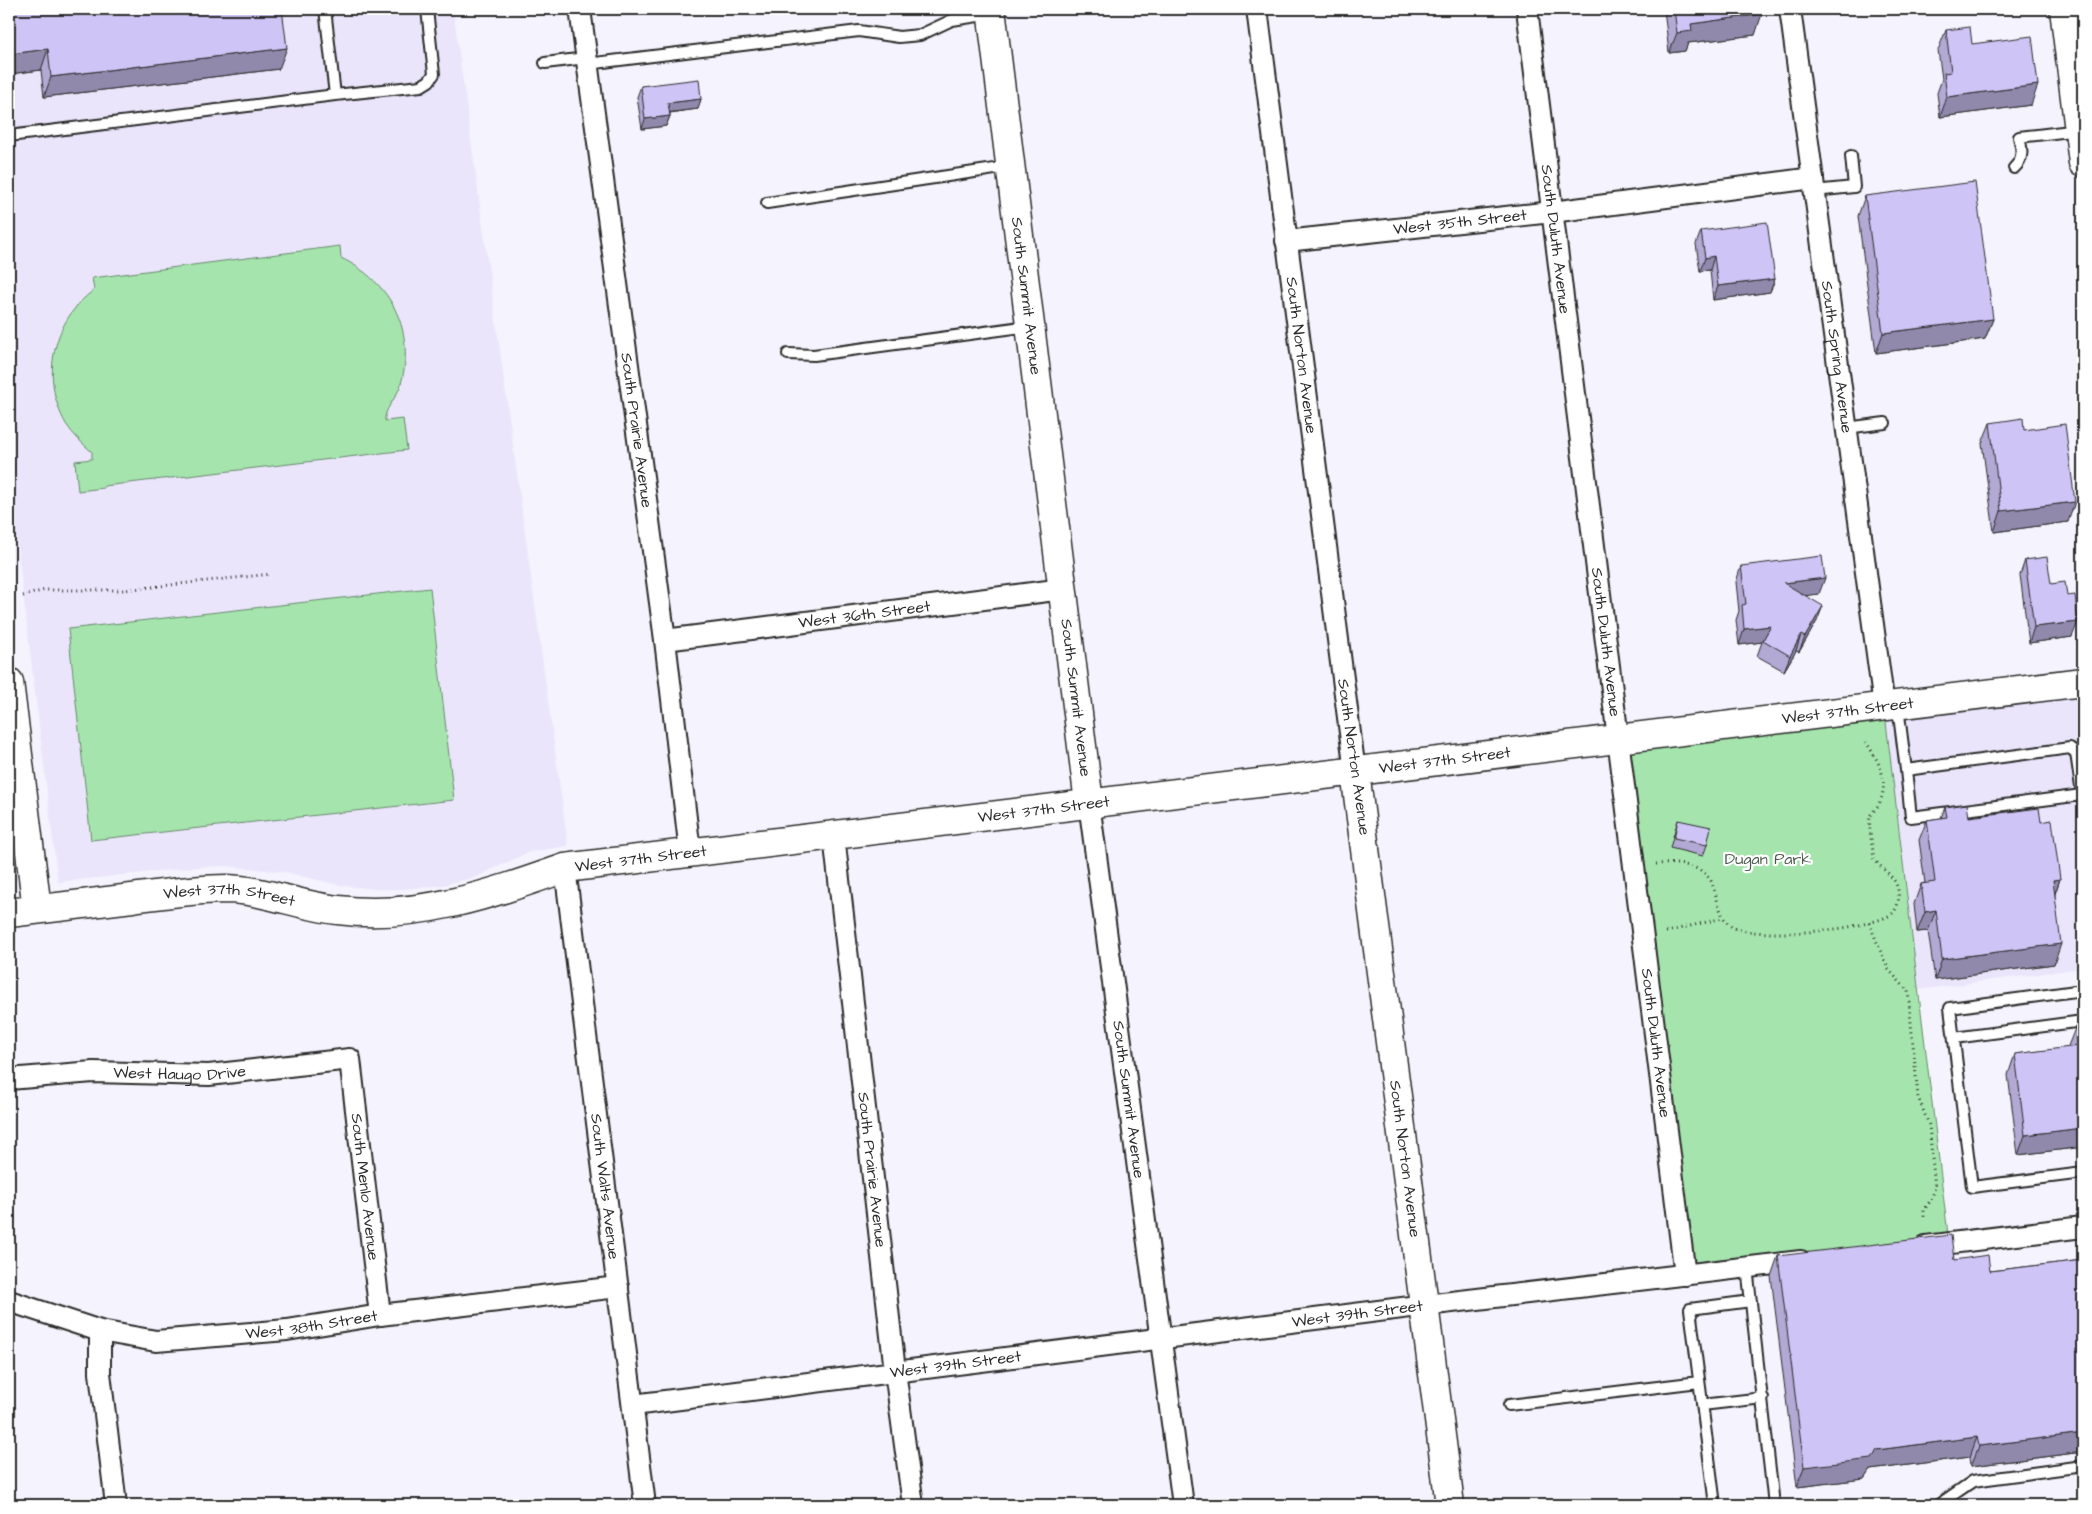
<svg xmlns="http://www.w3.org/2000/svg" width="2092" height="1514" font-family="'Architects Daughter',sans-serif">
<rect width="100%" height="100%" fill="#f5f3fd"/>
<filter id="ink" filterUnits="userSpaceOnUse"><feTurbulence type="fractalNoise" baseFrequency=".02" numOctaves="2"/><feDisplacementMap in="SourceGraphic" scale="10" xChannelSelector="R" yChannelSelector="G"/><feConvolveMatrix kernelMatrix="1 2 1 2 8 2 1 2 1" color-interpolation-filters="sRGB"/></filter>
<g filter="url(#ink)">
<path fill="#eae5fb" d="M 9,9 L 453,9 L 568,846 L 529,852 L 476,877 L 443,885 L 403,889 L 375,889 L 339,885 L 285,872 L 227,866 L 197,867 L 58,882 L 9,478 Z
M 2083,692 L 2083,968 L 1918,990 L 1885,714 Z"/>
<path fill="#a5e5ad" stroke="#68886c" d="M 340,246 L 341,258 C 392,282 417,333 400,387 C 396,398 383,411 385,421 L 403,419 L 407,450 L 104,486 L 104,488 L 78,491 L 75,461 L 92,459 L 92,452 C 82,443 73,435 66,424 C 40,378 52,321 94,290 L 92,278 Z
M 430,588 L 454,800 L 91,840 L 68,629 Z
M 1884,706 L 1949,1243 L 1685,1275 L 1618,738 Z"/>
<g fill="none" stroke-linecap="round" stroke-linejoin="round">
<defs>
<path id="lane" d="M 545,63 L 586,58
M 587,64 L 859,31 L 899,37 L 920,35 L 952,20 L 991,14
M 335,95 L 421,86 L 429,81 L 434,74 L 427,9
M 9,136 L 335,95 L 325,9
M 2014,168 C 2024,159 2022,149 2019,137 L 2079,130
M 1814,191 L 1854,187 L 1851,156
M 767,203 L 1008,167
M 788,354 L 814,355 L 1029,326
M 1846,428 L 1885,423
M 1898,707 L 1906,770 L 2070,748 L 2076,753 L 2083,801
M 1906,770 L 1911,817 L 2082,795
M 2083,990 L 1950,1008 L 1972,1187 L 2083,1173
M 1954,1038 L 2083,1021
M 1747,1267 L 1774,1505
M 1509,1405 L 1699,1382
M 1702,1405 L 1763,1398
M 1715,1505 L 1690,1309 L 1751,1301
M 1938,1505 L 1973,1481 L 2083,1466"/>
<g id="street">
<path id="s1" d="M 580,9 L 665,640 L 690,852"/>
<path id="s2" d="M 1257,9 L 1355,772"/>
<path id="s3" d="M 1527,9 L 1685,1275"/>
<path id="s4" d="M 1790,9 L 1884,706"/>
<path id="s5" d="M 1286,241 L 1552,212 L 1813,178"/>
<path id="s6" d="M 665,640 L 1063,589"/>
<path id="s7" d="M 1089,803 L 1183,1505"/>
<path id="s8" d="M 834,836 L 895,1371 L 913,1505"/>
<path id="s9" d="M 565,868 L 645,1505"/>
<path id="s10" d="M 9,1079 L 93,1072 L 209,1075 L 350,1059 L 380,1315"/>
<path d="M 1926,1246 L 2083,1227"/>
<path id="s11" d="M 9,1301 L 100,1331 L 156,1341 L 287,1330 L 380,1315 L 618,1287"/>
<path d="M 100,1331 L 100,1373 L 116,1505"/>
<path id="s12" d="M 633,1405 L 1426,1305 L 1801,1261"/>
</g>
<g id="secondary">
<path id="s13" d="M 991,9 L 1089,803"/>
<path d="M 9,682 L 37,909"/>
<path id="s14" d="M 1355,772 L 1450,1505"/>
<path id="s15" d="M 9,913 C 50,908 91,903 132,898 C 163,894 195,889 227,889 C 265,890 300,906 338,910 C 418,920 491,894 565,868 L 2083,682"/>
</g>
<path id="primary" d="M 2064,9 L 2083,163"/>
</defs>
<use href="#lane" stroke="#2b2b2b" stroke-width="14"/>
<use href="#street" stroke="#2b2b2b" stroke-width="24"/>
<use href="#secondary" stroke="#2b2b2b" stroke-width="31"/>
<use href="#primary" stroke="#2b2b2b" stroke-width="31"/>
<path stroke="#2b2b2b" stroke-width="3" stroke-dasharray="1 4" stroke-linecap="butt" d="M 23,596 L 45,590 L 124,590 L 271,574
M 1656,864 C 1675,863 1700,863 1711,881 C 1714,888 1716,896 1718,903 C 1721,912 1723,920 1731,926 C 1752,941 1873,930 1893,913 C 1895,911 1897,906 1898,903 C 1902,879 1886,874 1874,859 C 1873,849 1868,826 1870,816 C 1872,812 1877,808 1879,804 C 1890,780 1879,762 1866,742
M 1869,923 L 1888,969 L 1908,991 L 1918,1097 L 1929,1125 L 1935,1188 L 1931,1200 L 1924,1210 L 1924,1218
M 1666,932 L 1723,918"/>
<use href="#lane" stroke="#fff" stroke-width="10"/>
<use href="#street" stroke="#fff" stroke-width="20"/>
<use href="#secondary" stroke="#fff" stroke-width="28"/>
<use href="#primary" stroke="#fff" stroke-width="28"/>
</g>
<path fill="#b2a9d4" stroke="#2b2b2b" d="M 9,9 L 279,69 L 44,97 L 41,70 L 9,74 Z
M 1664,9 L 1762,9 L 1755,35 L 1688,43 L 1685,51 L 1669,53 Z
M 1946,30 L 1972,44 L 2031,105 L 1940,117 L 1937,93 L 1942,79 L 1938,50 Z
M 641,86 L 701,99 L 698,109 L 670,113 L 670,116 L 666,126 L 642,129 L 637,97 Z
M 1865,196 L 1993,319 L 1985,339 L 1876,353 L 1858,216 Z
M 1701,231 L 1775,279 L 1770,292 L 1713,300 L 1710,270 L 1700,271 L 1696,244 Z
M 1990,423 L 2024,430 L 2068,522 L 1994,532 L 1982,443 Z
M 2025,560 L 2051,584 L 2072,637 L 2029,643 L 2020,575 Z
M 1741,566 L 1819,594 L 1805,595 L 1817,621 L 1799,652 L 1796,651 L 1784,671 L 1757,656 L 1762,642 L 1739,645 L 1736,620 L 1739,611 L 1736,582 Z
M 1945,807 L 1969,817 L 2041,822 L 2060,879 L 2055,894 L 2054,964 L 1935,980 L 1928,931 L 1917,932 L 1914,904 L 1921,884 L 1925,883 L 1919,840 L 1927,820 L 1941,818 Z
M 1678,820 L 1707,845 L 1703,856 L 1670,848 L 1675,830 Z
M 2083,1025 L 2083,1147 L 2018,1155 L 2008,1075 L 2015,1054 L 2069,1048 L 2068,1046 L 2076,1026 Z
M 1778,1256 L 1954,1260 L 1990,1271 L 2083,1260 L 2083,1452 L 1971,1466 L 1970,1457 L 1870,1470 L 1864,1479 L 1797,1487 L 1771,1276 Z"/>
<path fill="#9189ac" stroke="#2b2b2b" d="M 645,9 L 657,9 L 644,10 Z
M 774,9 L 791,9 L 791,10 L 773,12 Z
M 1762,14 L 1755,35 L 1688,43 L 1685,51 L 1669,53 L 1677,33 L 1691,24 Z
M 287,48 L 279,69 L 44,97 L 51,77 Z
M 48,49 L 41,70 L 9,74 L 9,58 L 10,54 Z
M 2038,85 L 2031,105 L 1940,117 L 1947,97 Z
M 701,99 L 698,109 L 665,113 L 668,103 Z
M 670,116 L 666,126 L 642,129 L 645,119 Z
M 1714,256 L 1710,270 L 1700,271 L 1705,258 Z
M 1775,279 L 1770,292 L 1713,300 L 1718,286 Z
M 1993,319 L 1985,339 L 1876,353 L 1883,333 Z
M 2075,502 L 2068,522 L 1994,532 L 2001,511 Z
M 1825,578 L 1819,594 L 1778,599 L 1784,583 Z
M 1823,606 L 1817,621 L 1799,652 L 1805,637 Z
M 2078,622 L 2072,637 L 2029,643 L 2034,627 Z
M 1771,626 L 1762,642 L 1739,645 L 1744,629 Z
M 1801,635 L 1796,651 L 1784,671 L 1790,656 Z
M 2060,879 L 2053,899 L 2053,880 Z
M 1936,910 L 1928,931 L 1917,932 L 1925,912 Z
M 2061,944 L 2054,964 L 1935,980 L 1942,959 Z
M 2083,1128 L 2083,1147 L 2018,1155 L 2025,1135 Z
M 2083,1433 L 2083,1452 L 1971,1466 L 1979,1446 Z
M 1977,1437 L 1970,1457 L 1870,1470 L 1864,1479 L 1797,1487 L 1804,1467 L 1877,1450 Z"/>
<path fill="#cfc4f6" stroke="#2b2b2b" d="M 9,9 L 282,9 L 287,48 L 51,77 L 48,49 L 10,54 L 9,41 Z
M 1674,9 L 1762,9 L 1762,14 L 1691,24 L 1692,31 L 1677,33 Z
M 1970,27 L 1972,44 L 2032,36 L 2038,85 L 1947,97 L 1944,73 L 1951,72 L 1946,30 Z
M 699,79 L 701,99 L 668,103 L 670,116 L 645,119 L 641,86 Z
M 1975,182 L 1993,319 L 1883,333 L 1865,196 Z
M 1767,222 L 1775,279 L 1718,286 L 1714,256 L 1705,258 L 1701,231 Z
M 2023,418 L 2024,430 L 2065,424 L 2075,502 L 2001,511 L 1990,423 Z
M 1822,556 L 1825,578 L 1784,583 L 1823,606 L 1805,637 L 1801,635 L 1790,656 L 1763,640 L 1771,626 L 1744,629 L 1742,605 L 1746,604 L 1741,566 Z
M 2047,557 L 2051,584 L 2065,582 L 2067,596 L 2075,595 L 2078,622 L 2034,627 L 2025,560 Z
M 1967,804 L 1969,817 L 2039,808 L 2041,822 L 2052,820 L 2060,879 L 2053,880 L 2061,944 L 1942,959 L 1936,910 L 1925,912 L 1921,884 L 1935,882 L 1927,820 L 1947,817 L 1945,807 Z
M 1678,820 L 1711,827 L 1707,845 L 1674,838 Z
M 2083,1025 L 2083,1128 L 2025,1135 L 2015,1054 L 2078,1046 L 2076,1026 Z
M 1951,1235 L 1954,1260 L 1988,1255 L 1990,1271 L 2083,1260 L 2083,1433 L 1979,1446 L 1977,1437 L 1877,1450 L 1872,1459 L 1804,1467 L 1778,1256 Z"/>
</g>
<g text-anchor="middle" dominant-baseline="central" stroke-width="4.5" stroke-linejoin="round" paint-order="stroke">
<g font-size="16" fill="#2b2b2b" stroke="#fff">
<text stroke="none"><textPath href="#s5" startOffset="175">West 35th Street</textPath></text>
<text stroke="none"><textPath href="#s3" startOffset="232">South Duluth Avenue</textPath></text>
<text stroke="none"><textPath href="#s13" startOffset="289">South Summit Avenue</textPath></text>
<text stroke="none"><textPath href="#s2" startOffset="349">South Norton Avenue</textPath></text>
<text stroke="none"><textPath href="#s4" startOffset="351">South Spring Avenue</textPath></text>
<text stroke="none"><textPath href="#s1" startOffset="425">South Prairie Avenue</textPath></text>
<text stroke="none"><textPath href="#s6" startOffset="201">West 36th Street</textPath></text>
<text stroke="none"><textPath href="#s3" startOffset="638">South Duluth Avenue</textPath></text>
<text stroke="none"><textPath href="#s13" startOffset="694">South Summit Avenue</textPath></text>
<text stroke="none"><textPath href="#s15" startOffset="1858">West 37th Street</textPath></text>
<text transform="translate(1354 757) rotate(82)">South Norton Avenue</text>
<text stroke="none"><textPath href="#s15" startOffset="1452">West 37th Street</textPath></text>
<text stroke="none"><textPath href="#s15" startOffset="1048">West 37th Street</textPath></text>
<text stroke="none"><textPath href="#s15" startOffset="642">West 37th Street</textPath></text>
<text stroke="none"><textPath href="#s15" startOffset="222">West 37th Street</textPath></text>
<text stroke="none"><textPath href="#s3" startOffset="1042">South Duluth Avenue</textPath></text>
<text stroke="none"><textPath href="#s10" startOffset="171">West Haugo Drive</textPath></text>
<text stroke="none"><textPath href="#s7" startOffset="299">South Summit Avenue</textPath></text>
<text stroke="none"><textPath href="#s14" startOffset="390">South Norton Avenue</textPath></text>
<text stroke="none"><textPath href="#s8" startOffset="336">South Prairie Avenue</textPath></text>
<text stroke="none"><textPath href="#s10" startOffset="471">South Menlo Avenue</textPath></text>
<text stroke="none"><textPath href="#s9" startOffset="321">South Walts Avenue</textPath></text>
<text stroke="none"><textPath href="#s12" startOffset="730">West 39th Street</textPath></text>
<text stroke="none"><textPath href="#s11" startOffset="309">West 38th Street</textPath></text>
<text stroke="none"><textPath href="#s12" startOffset="325">West 39th Street</textPath></text>
</g>
<g font-size="16" fill="#4a5a4c" stroke="#fff">
<text x="1768" y="859">Dugan Park</text>
</g>
</g>
<rect width="2092" height="1514" fill="none" stroke="#fff" stroke-width="30"/>
<rect x="15" y="15" width="2062" height="1484" fill="none" stroke="#2b2b2b" stroke-width="2" filter="url(#ink)"/>
</svg>
